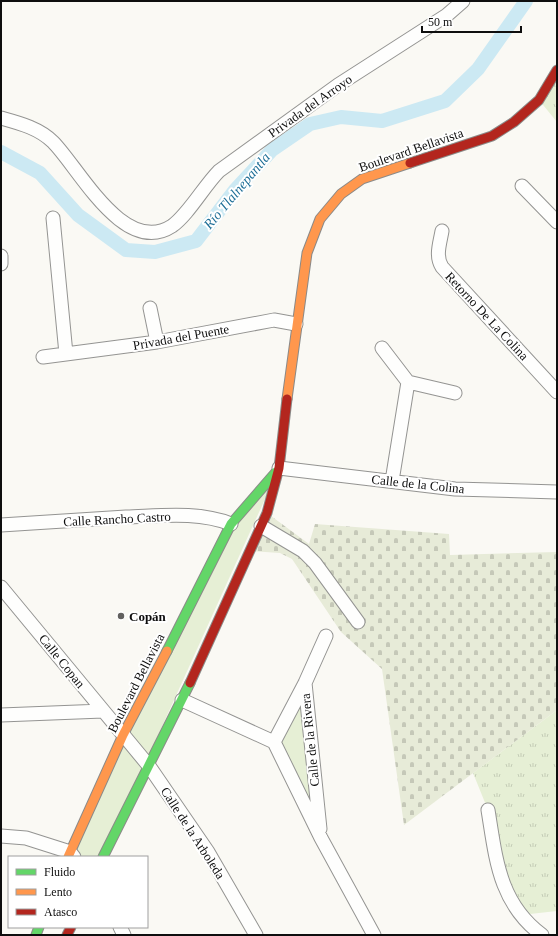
<svg xmlns="http://www.w3.org/2000/svg" width="558" height="936" font-family="Georgia,serif">
<defs>
<pattern id="grass-tufts" width="24" height="20" patternUnits="userSpaceOnUse"><rect width="24" height="20" fill="#e6efd5"/><path d="M3 7l-1-3M5 7V3M7 7l1-3M15 17l-1-3M17 17v-4M19 17l1-3" fill="none" stroke="#c4ccb6"/></pattern>
<pattern id="cemetery-stones" width="16" height="16" patternUnits="userSpaceOnUse"><rect width="16" height="16" fill="#e7ebd8"/><path d="M2 7V4a2 2 0 0 1 4 0v3zM10 15v-3a2 2 0 0 1 4 0v3z" fill="#c5c8b8"/></pattern>
</defs>
<rect width="100%" height="100%" fill="#faf9f4"/>
<path fill="url(#grass-tufts)" d="M 557,70 L 557,122 L 539,100 Z
M 557,710 L 557,911 L 521,915 L 507,896 L 488,810 L 473,773 Z"/>
<path fill="url(#cemetery-stones)" d="M 267,513 L 309,544 L 315,524 L 449,534 L 450,555 L 557,552 L 557,710 L 404,825 L 382,669 L 341,632 L 292,559 L 280,553 L 249,551 Z"/>
<path fill="#e6efd5" d="M 279,468 L 103,857 L 68,857 L 231,524 Z
M 305,683 L 321,838 L 274,742 Z"/>
<g fill="none" stroke-linecap="round" stroke-linejoin="round">
<path stroke="#cce9f3" stroke-width="14" d="M 1,152 L 40,173 L 78,215 L 126,250 L 155,252 L 196,241 L 235,190 L 272,150 L 310,124 L 341,117 L 382,121 L 445,101 L 478,69 L 526,1"/>
<defs>
<path id="street" d="M 1,118 C 19,123 39,128 53,142 C 79,168 124,257 172,226 C 188,215 204,186 219,171 L 338,85 L 447,15 L 463,1
M 522,186 L 557,222
M 53,218 L 66,354
M 442,231 C 440,243 435,256 442,267 L 557,392
M 1,256 L 1,264
M 150,308 L 157,342
M 382,348 L 408,382 L 455,393
M 43,357 L 157,342 L 274,320 L 296,324
M 279,468 L 455,489 L 557,492
M 392,481 L 408,382
M 1,525 C 43,522 84,520 126,517 C 160,516 198,511 231,524
M 261,526 L 303,551 L 315,563 L 358,622
M 1,587 L 149,766 L 208,852 L 256,935
M 326,636 L 305,683 L 274,742 L 321,838 L 374,935
M 305,683 L 320,829
M 182,700 L 274,742
M 1,715 L 103,711
M 488,810 C 496,859 499,903 542,935
M 1,836 L 26,838 L 70,852 L 74,857
M 120,927 L 124,935"/>
<path id="fast" d="M 167,651 L 231,524 L 276,472
M 103,857 L 190,683
M 36,935 L 39,927"/>
<path id="slow" d="M 287,399 L 307,253 L 320,219 L 341,194 L 362,179 L 410,163
M 68,857 L 123,735 L 167,651"/>
<path id="jam" d="M 410,163 L 492,136 L 514,122 L 539,100 L 557,70
M 190,683 L 267,513 L 279,468 L 287,399
M 67,935 L 71,927"/>
</defs>
<use href="#street" stroke="#949492" stroke-width="15"/>
<use href="#fast" stroke="#8b8a88" stroke-width="11"/>
<use href="#slow" stroke="#8b8a88" stroke-width="11"/>
<use href="#jam" stroke="#8b8a88" stroke-width="11"/>
<use href="#street" stroke="#fefefd" stroke-width="13"/>
<use href="#fast" stroke="#63d668" stroke-width="9"/>
<use href="#slow" stroke="#ff974d" stroke-width="9"/>
<use href="#jam" stroke="#b3261e" stroke-width="9"/>
</g>
<circle fill="#61605e" stroke="#fff" stroke-width="1.5" cx="121" cy="616" r="4"/>
<g text-anchor="middle" dominant-baseline="central" stroke-width="4" stroke-linejoin="round" paint-order="stroke">
<g font-size="13" fill="#0e0e0e" stroke="#fff">
<text transform="translate(310 106) rotate(-35)">Privada del Arroyo</text>
<text transform="translate(411 150) rotate(-19)">Boulevard Bellavista</text>
<text transform="translate(487 316) rotate(47)">Retorno De La Colina</text>
<text transform="translate(181 337) rotate(-10)">Privada del Puente</text>
<text transform="translate(418 484) rotate(6)">Calle de la Colina</text>
<text transform="translate(117 519) rotate(-3)">Calle Rancho Castro</text>
<text transform="translate(62 661) rotate(51)">Calle Copan</text>
<text transform="translate(136 683) rotate(-63)">Boulevard Bellavista</text>
<text transform="translate(310 740) rotate(-96)">Calle de la Rivera</text>
<text transform="translate(193 833) rotate(57)">Calle de la Arboleda</text>
</g>
<g font-size="13" font-weight="bold" fill="#0e0e0e" stroke="#fff" text-anchor="start">
<text x="129" y="616">Copán</text>
</g>
<g font-size="14" font-style="italic" fill="#1f6f97" stroke="#fff">
<text transform="translate(237 191) rotate(-50)">Río Tlalnepantla</text>
</g>
</g>
<rect width="558" height="936" fill="none" stroke="#0e0e0e" stroke-width="4"/>
<rect x="8" y="856" width="140" height="72" fill="#ffffff" stroke="#9f9f9f"/>
<rect x="16" y="869" width="20" height="6" fill="#63d668" stroke="#9f9f9f"/>
<text x="44" y="876" font-size="12" fill="#0e0e0e">Fluido</text>
<rect x="16" y="889" width="20" height="6" fill="#ff974d" stroke="#9f9f9f"/>
<text x="44" y="896" font-size="12" fill="#0e0e0e">Lento</text>
<rect x="16" y="909" width="20" height="6" fill="#b3261e" stroke="#9f9f9f"/>
<text x="44" y="916" font-size="12" fill="#0e0e0e">Atasco</text>
<path d="M422 26v6h99v-6" fill="none" stroke="#0e0e0e" stroke-width="2"/>
<text x="428" y="26" font-size="12" fill="#0e0e0e" stroke="#ffffff" stroke-width="3" paint-order="stroke">50 m</text>
</svg>
